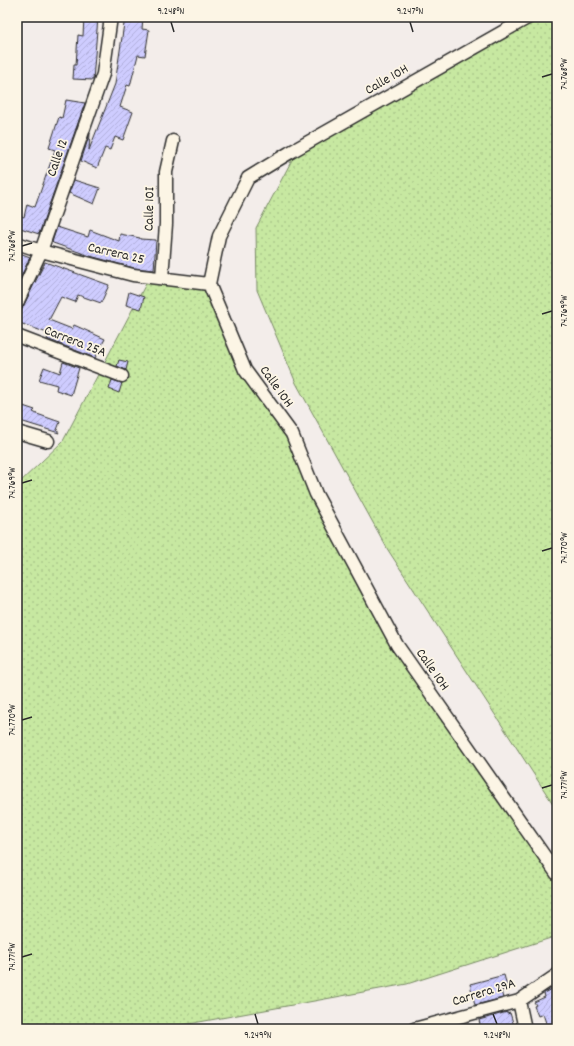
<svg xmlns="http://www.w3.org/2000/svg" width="574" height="1046" font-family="Dekko,sans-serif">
<defs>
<pattern id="grass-dots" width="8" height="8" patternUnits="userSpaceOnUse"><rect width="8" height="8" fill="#c7e8a1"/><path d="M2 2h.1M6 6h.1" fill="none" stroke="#abc78b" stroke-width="1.8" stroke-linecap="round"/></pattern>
<pattern id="building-hatch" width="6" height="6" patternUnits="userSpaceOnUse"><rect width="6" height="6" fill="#ceccff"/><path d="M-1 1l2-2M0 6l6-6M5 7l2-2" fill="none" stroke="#b1afdb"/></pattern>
</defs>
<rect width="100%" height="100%" fill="#f3edea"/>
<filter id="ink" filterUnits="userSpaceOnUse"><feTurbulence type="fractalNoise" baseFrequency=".025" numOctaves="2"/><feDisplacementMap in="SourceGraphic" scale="8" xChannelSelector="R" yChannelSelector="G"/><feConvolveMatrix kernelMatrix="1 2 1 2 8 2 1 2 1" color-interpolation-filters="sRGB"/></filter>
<g filter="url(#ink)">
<path fill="url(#grass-dots)" stroke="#798a66" d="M 542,17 L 557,17 L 557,810 L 388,550 L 296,383 L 257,290 L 256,228 L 293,158 Z
M 149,278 L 207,287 L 242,371 L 288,437 L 394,649 L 557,880 L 557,936 L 407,984 L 161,1029 L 17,1029 L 17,485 L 63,441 Z"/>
<path fill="url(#building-hatch)" stroke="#2b2b2b" d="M 84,17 L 98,17 L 93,80 L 73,79 L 74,65 L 76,65 L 78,35 L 83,36 Z
M 125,17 L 143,17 L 142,29 L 149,30 L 145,56 L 138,55 L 130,86 L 127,85 L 120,107 L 133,112 L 123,140 L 115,137 L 110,150 L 105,148 L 97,168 L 81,161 L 90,133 L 89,150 L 115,84 Z
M 66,100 L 85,103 L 39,234 L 17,227 L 17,214 L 24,217 L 27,204 L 35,207 L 55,150 L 49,148 L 59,117 L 62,118 Z
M 74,180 L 100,188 L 94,204 L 69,193 Z
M 57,227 L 88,237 L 90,230 L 119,241 L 120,234 L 140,238 L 140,239 L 156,240 L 154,270 L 134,268 L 90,256 L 53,243 L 52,242 Z
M 17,252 L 30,257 L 20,279 L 17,277 Z
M 45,262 L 109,285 L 101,303 L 78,295 L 75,302 L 61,297 L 49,320 L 72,329 L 74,325 L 105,339 L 95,358 L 47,339 L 50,334 L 17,322 L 17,319 Z
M 129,292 L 144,297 L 141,309 L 126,305 Z
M 119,360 L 128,362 L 126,370 L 117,366 Z
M 63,362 L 79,368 L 71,395 L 56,390 L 57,385 L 39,380 L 44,367 L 60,373 Z
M 112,380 L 122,383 L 119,393 L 109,389 Z
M 17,404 L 35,410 L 33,412 L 37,414 L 60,422 L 57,430 L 59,433 L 17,420 Z
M 504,975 L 507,986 L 503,987 L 504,990 L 501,991 L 503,998 L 475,1005 L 470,984 Z
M 553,988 L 555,993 L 557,992 L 557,1029 L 548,1029 L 543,1014 L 538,1016 L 534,1006 L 536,1005 L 534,1002 L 545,997 L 544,993 Z
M 507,1012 L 507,1014 L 510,1013 L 515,1029 L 481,1029 L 479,1020 Z"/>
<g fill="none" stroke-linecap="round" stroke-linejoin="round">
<defs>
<path id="street" d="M 529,17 L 289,153 L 248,178 L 219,236 L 209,284 L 245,370 L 292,434 L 316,494 L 397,645 L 557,874
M 17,243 L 41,251 L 133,275 L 209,284
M 162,278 L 166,224 L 166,172 L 173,141
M 17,303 L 41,251 L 103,74 L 111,17
M 17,336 L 122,376
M 17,432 L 48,441
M 519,1001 L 525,1029
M 414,1029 L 519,1001 L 557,975"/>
</defs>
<use href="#street" stroke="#2b2b2b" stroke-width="15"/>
<use href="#street" stroke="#fcf5e5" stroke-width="12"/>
</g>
</g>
<path fill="none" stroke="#2b2b2b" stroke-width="1.5" d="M 171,22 L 174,32M 410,22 L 413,32M 542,77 L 552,74M 22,246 L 32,243M 542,314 L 552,311M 22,483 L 32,480M 542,551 L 552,548M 22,720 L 32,717M 542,788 L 552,785M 22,957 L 32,954M 255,1014 L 258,1024M 493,1014 L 497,1024"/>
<g text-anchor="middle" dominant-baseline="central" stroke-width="3.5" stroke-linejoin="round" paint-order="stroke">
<g font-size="14" fill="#2b2b2b" stroke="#fcf5e5">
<text transform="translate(387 80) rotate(-30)">Calle 10H</text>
<text transform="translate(58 158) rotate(-71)">Calle 12</text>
<text transform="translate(150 209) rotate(-89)">Calle 10I</text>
<text transform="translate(116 254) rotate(13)">Carrera 25</text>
<text transform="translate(75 342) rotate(21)">Carrera 25A</text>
<text transform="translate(276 387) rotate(54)">Calle 10H</text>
<text transform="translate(432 670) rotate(55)">Calle 10H</text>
<text transform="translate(484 993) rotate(-17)">Carrera 29A</text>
</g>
</g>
<rect width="574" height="1046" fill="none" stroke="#fcf5e5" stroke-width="44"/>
<rect x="22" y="22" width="530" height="1002" fill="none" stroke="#2b2b2b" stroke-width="1.5"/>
<g font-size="10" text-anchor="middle" fill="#2b2b2b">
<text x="171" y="14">9.248°N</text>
<text x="410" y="14">9.247°N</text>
<text transform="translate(563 74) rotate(-90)" y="4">74.768°W</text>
<text transform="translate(11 246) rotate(-90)" y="4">74.768°W</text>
<text transform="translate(563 311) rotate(-90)" y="4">74.769°W</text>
<text transform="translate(11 483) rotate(-90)" y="4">74.769°W</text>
<text transform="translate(563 548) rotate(-90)" y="4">74.770°W</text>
<text transform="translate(11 720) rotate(-90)" y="4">74.770°W</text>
<text transform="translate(563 785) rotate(-90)" y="4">74.771°W</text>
<text transform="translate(11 957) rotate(-90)" y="4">74.771°W</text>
<text x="258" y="1038">9.249°N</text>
<text x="497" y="1038">9.248°N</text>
</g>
</svg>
